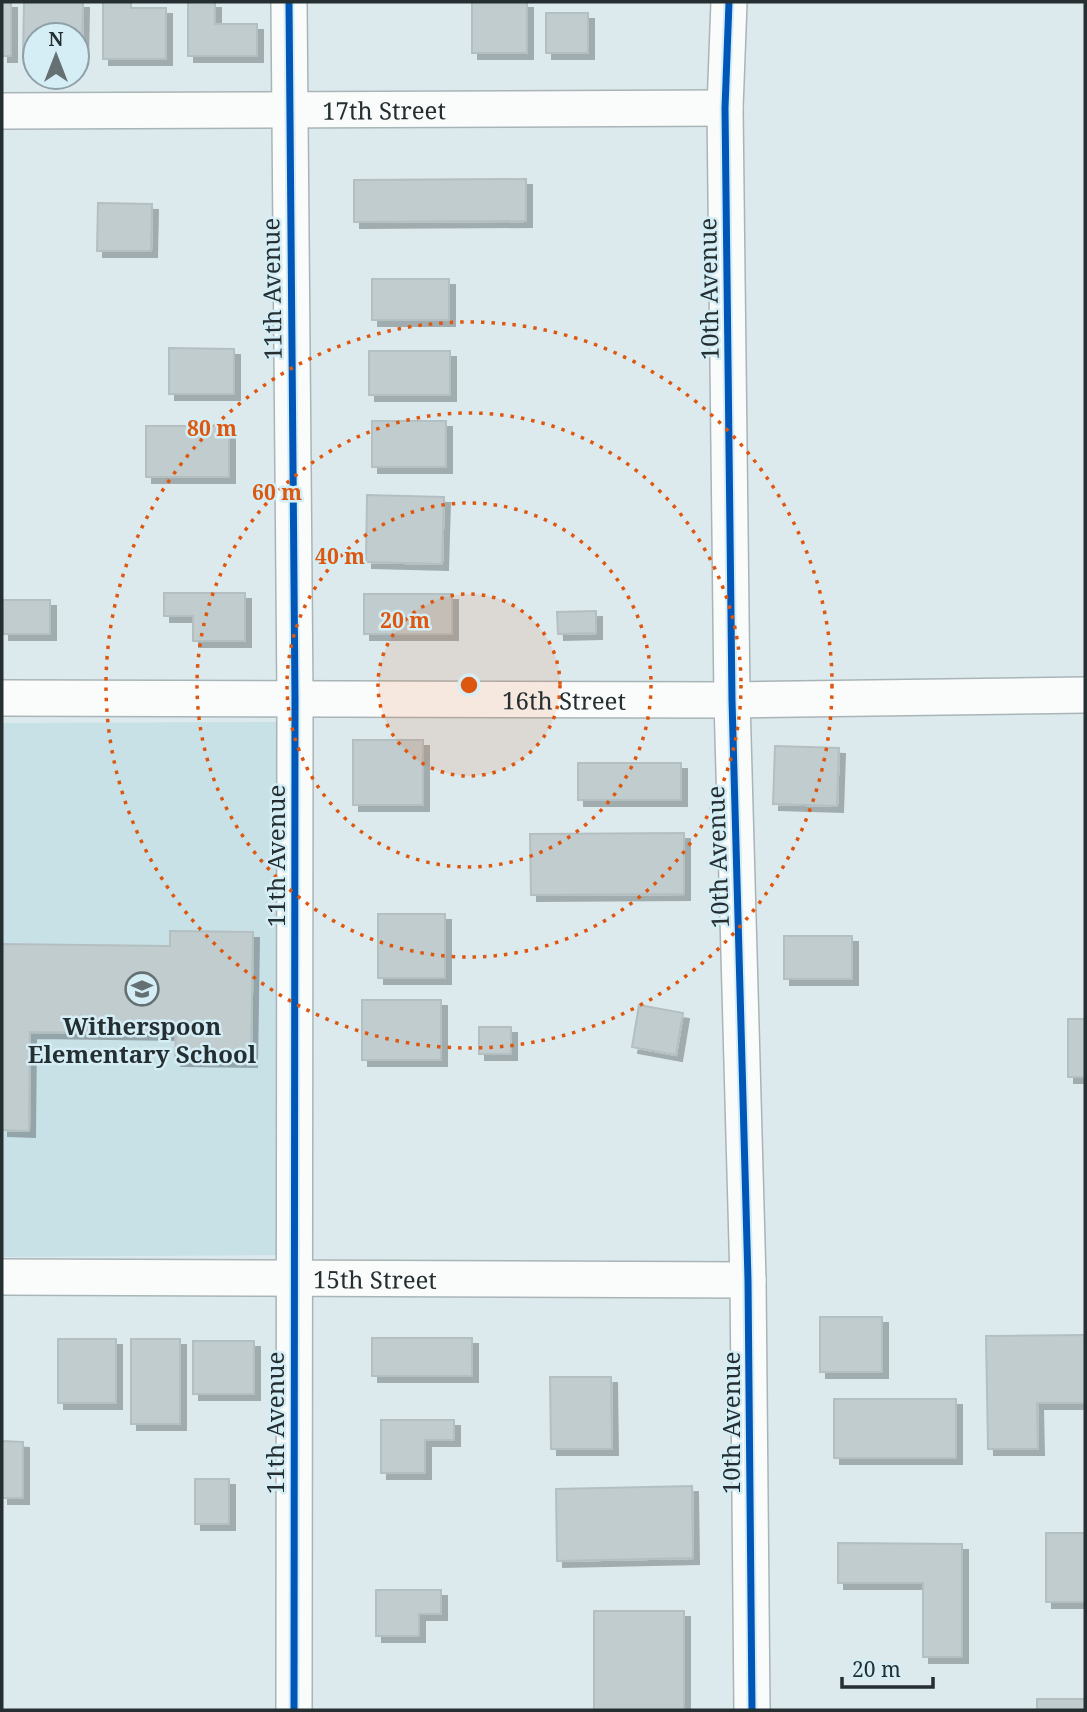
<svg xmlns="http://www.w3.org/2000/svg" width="1087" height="1712" font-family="'Noto Serif',serif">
<defs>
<filter id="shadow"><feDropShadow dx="6" dy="6" stdDeviation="0" flood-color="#0004"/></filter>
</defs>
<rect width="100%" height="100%" fill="#dceaee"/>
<path fill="#c8e1e7" d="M 280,722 L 283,1255 L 2,1257 L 2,723 Z"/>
<path fill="#c1cccf" stroke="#b4bfc2" stroke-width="2" filter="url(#shadow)" d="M 2,2 L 11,2 L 11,56 L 2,56 Z
M 24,2 L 83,2 L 82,59 L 77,59 L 77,35 L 35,35 L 35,58 L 23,58 Z
M 103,2 L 131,2 L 131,8 L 166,8 L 166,59 L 103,59 Z
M 188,2 L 215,2 L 215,24 L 257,24 L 257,56 L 188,56 Z
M 472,2 L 527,2 L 527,53 L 472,53 Z
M 546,13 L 588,13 L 588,53 L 546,53 Z
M 526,179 L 526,221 L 354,222 L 354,180 Z
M 98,203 L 152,204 L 151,251 L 97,251 Z
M 372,279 L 449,279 L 449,320 L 372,320 Z
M 169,348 L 234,349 L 234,394 L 169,394 Z
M 369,351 L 450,351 L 450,395 L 369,395 Z
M 372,421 L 446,421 L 446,467 L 372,467 Z
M 146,426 L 229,426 L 229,477 L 146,477 Z
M 367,495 L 444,497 L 442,564 L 366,562 Z
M 164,593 L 245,593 L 245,641 L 193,641 L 193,616 L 164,616 Z
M 364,594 L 452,594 L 452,634 L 364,634 Z
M 3,600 L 50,600 L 50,634 L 3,634 Z
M 596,611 L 596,633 L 558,634 L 557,612 Z
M 353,740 L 423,740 L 423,805 L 353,805 Z
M 775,746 L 839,748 L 837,806 L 773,804 Z
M 578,763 L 681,763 L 681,800 L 578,800 Z
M 684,833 L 684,894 L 531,895 L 530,834 Z
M 378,914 L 445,914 L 445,978 L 378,978 Z
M 170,931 L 253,932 L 251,1061 L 175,1060 L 176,1034 L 30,1032 L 29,1131 L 2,1130 L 2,944 L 170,946 Z
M 784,936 L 852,936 L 852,979 L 784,979 Z
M 362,1000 L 441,1000 L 441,1060 L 362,1060 Z
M 639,1005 L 683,1013 L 676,1055 L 632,1047 Z
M 1068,1019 L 1085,1019 L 1085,1077 L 1068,1077 Z
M 479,1027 L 511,1027 L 511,1054 L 479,1054 Z
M 820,1317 L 882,1317 L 882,1372 L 820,1372 Z
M 1085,1335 L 1085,1403 L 1037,1403 L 1038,1449 L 988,1449 L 986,1336 Z
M 372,1338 L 472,1338 L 472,1376 L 372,1376 Z
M 58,1339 L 116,1339 L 116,1403 L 58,1403 Z
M 131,1339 L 180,1339 L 180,1424 L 131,1424 Z
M 193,1341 L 254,1341 L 254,1394 L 193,1394 Z
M 550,1377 L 611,1377 L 612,1449 L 551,1449 Z
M 834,1399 L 956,1399 L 956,1458 L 834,1458 Z
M 381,1420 L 454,1420 L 454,1440 L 425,1440 L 425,1473 L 381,1473 Z
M 2,1441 L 23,1442 L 23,1498 L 2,1498 Z
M 195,1479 L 229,1479 L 229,1524 L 195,1524 Z
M 692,1486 L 693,1558 L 557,1561 L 556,1489 Z
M 1046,1533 L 1085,1533 L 1085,1602 L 1046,1602 Z
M 838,1543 L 962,1544 L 962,1657 L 923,1657 L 923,1583 L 838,1583 Z
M 376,1590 L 441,1590 L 441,1614 L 419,1614 L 419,1636 L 376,1636 Z
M 594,1611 L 684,1611 L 684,1710 L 594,1710 Z
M 1037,1699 L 1085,1699 L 1085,1710 L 1037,1710 Z"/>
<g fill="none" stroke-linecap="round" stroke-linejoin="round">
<defs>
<g id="minor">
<path d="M 289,2 L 295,698 L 294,1710"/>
<path d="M 729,2 L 725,108 L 732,700 L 748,1280 L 752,1710"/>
<path id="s1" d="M 2,111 L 725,108"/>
<path id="s2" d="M 2,698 L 732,700 L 1085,695"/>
<path id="s3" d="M 2,1277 L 748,1280"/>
</g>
</defs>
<use href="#minor" stroke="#a9b4b6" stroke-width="38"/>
<use href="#minor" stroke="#fafcfc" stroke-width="35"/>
<defs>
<path id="cycleway" d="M 289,2 L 295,698 L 294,1710
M 729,2 L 725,108 L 732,700 L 748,1280 L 752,1710"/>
</defs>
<use href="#cycleway" stroke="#d5eef5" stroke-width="11"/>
<use href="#cycleway" stroke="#0057b8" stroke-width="7"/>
</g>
<circle cx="469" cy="685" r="91" fill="#de570e" fill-opacity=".12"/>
<g fill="none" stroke="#de570e" stroke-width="3.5" stroke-dasharray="3.5 7">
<circle cx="469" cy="685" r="91"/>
<circle cx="469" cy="685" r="182"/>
<circle cx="469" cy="685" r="272"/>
<circle cx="469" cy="685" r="363"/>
</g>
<defs>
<symbol id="school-ring" viewBox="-11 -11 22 22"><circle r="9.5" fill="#d5eef5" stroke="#657073" stroke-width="1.5"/><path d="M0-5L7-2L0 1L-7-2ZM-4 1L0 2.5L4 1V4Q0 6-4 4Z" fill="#657073"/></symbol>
</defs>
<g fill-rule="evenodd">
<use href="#school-ring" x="123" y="970" width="38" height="38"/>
</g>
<g text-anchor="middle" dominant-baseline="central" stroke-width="5" stroke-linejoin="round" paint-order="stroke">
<g font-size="24" fill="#252e31" stroke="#d5eef5">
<text stroke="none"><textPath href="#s1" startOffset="382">17th Street</textPath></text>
<text transform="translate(271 289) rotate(-91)">11th Avenue</text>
<text transform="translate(708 289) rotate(-91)">10th Avenue</text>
<text stroke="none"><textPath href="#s2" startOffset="562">16th Street</textPath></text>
<text transform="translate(275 856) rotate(-90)">11th Avenue</text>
<text transform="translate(717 857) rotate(-92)">10th Avenue</text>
<text stroke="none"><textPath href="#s3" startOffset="373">15th Street</textPath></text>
<text transform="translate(274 1423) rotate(-90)">11th Avenue</text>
<text transform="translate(730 1423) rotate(-90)">10th Avenue</text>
</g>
<g font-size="24" font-weight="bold" fill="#252e31" stroke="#d5eef5">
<text x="142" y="1025">Witherspoon<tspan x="142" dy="28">Elementary School</tspan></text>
</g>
</g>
<circle cx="469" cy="685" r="10" fill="#de570e" stroke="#d5eef5" stroke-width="3.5"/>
<g font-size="21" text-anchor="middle" font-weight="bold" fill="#de570e" stroke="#d5eef5" stroke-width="5" stroke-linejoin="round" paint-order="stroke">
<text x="212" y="436">80 m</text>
<text x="277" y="500">60 m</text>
<text x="340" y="564">40 m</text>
<text x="405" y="628">20 m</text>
</g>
<rect width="1087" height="1712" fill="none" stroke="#252e31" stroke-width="7"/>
<g transform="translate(56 56)"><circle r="33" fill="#d5eef5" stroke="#8fa1a7" stroke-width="2"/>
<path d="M0-5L12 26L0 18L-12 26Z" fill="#657073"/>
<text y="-10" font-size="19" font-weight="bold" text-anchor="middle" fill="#252e31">N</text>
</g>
<path d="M842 1677v10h91v-10" fill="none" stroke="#252e31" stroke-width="3.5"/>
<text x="852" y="1677" font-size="21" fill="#252e31" stroke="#d5eef5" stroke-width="5" paint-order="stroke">20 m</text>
</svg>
